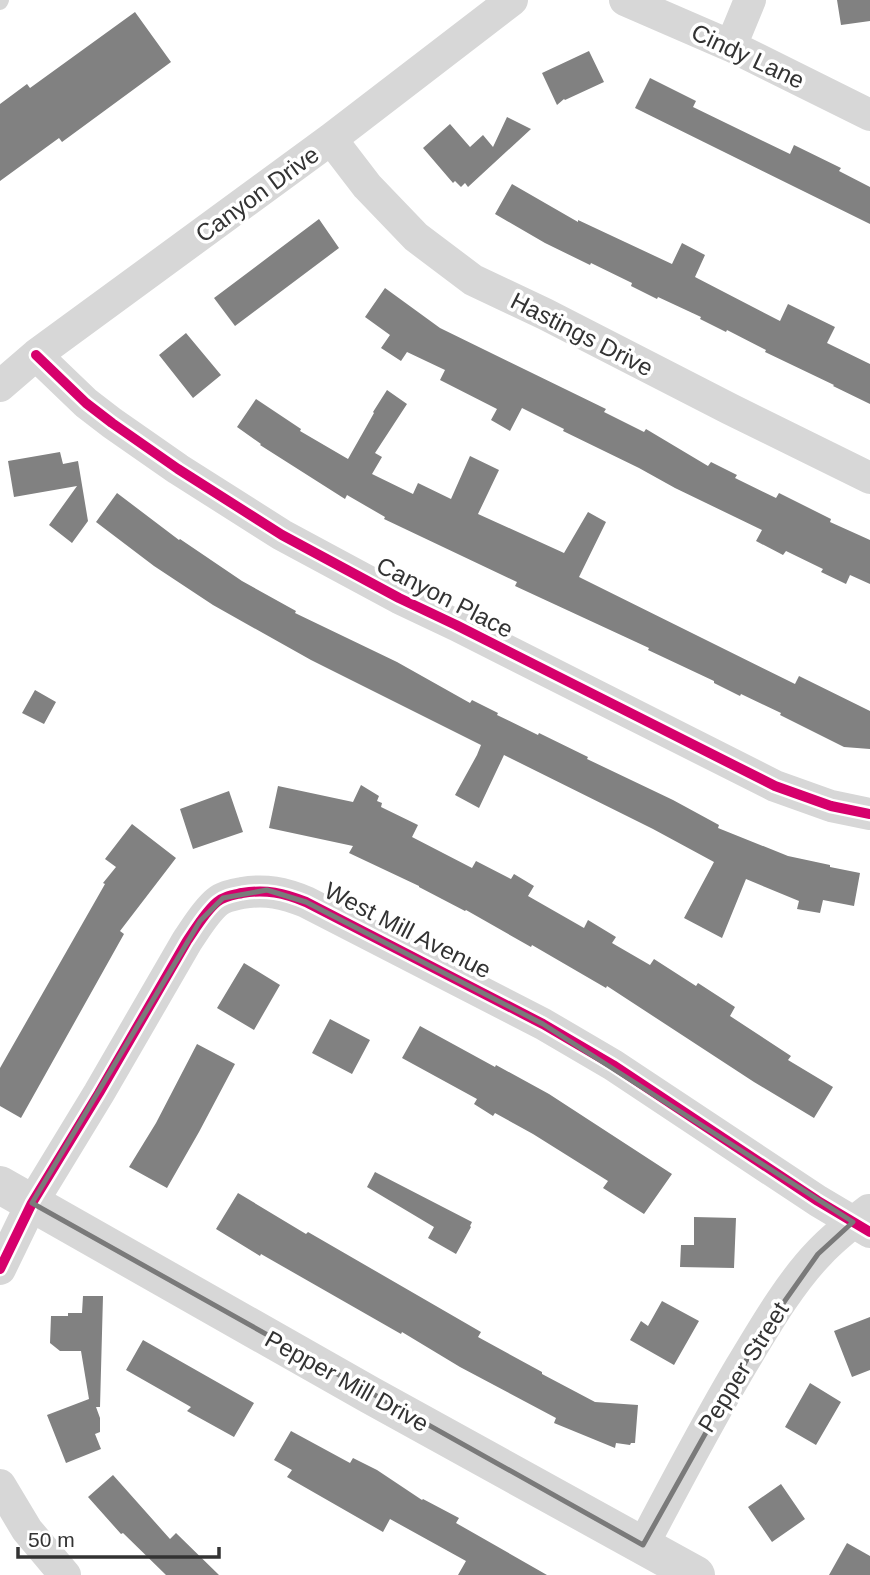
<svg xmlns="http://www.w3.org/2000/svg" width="870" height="1575" font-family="Arial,sans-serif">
<rect width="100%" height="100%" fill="#fff"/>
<path fill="#818181" d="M 837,0 L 870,0 L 870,21 L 841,25 Z
M 135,12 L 171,62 L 62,142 L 59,138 L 0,181 L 0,104 L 27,84 L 30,88 Z
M 589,51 L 604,82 L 565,100 L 564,99 L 557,105 L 542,73 Z
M 650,78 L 696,101 L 693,107 L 790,154 L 794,145 L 841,168 L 839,171 L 870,187 L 870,224 L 635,108 Z
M 507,117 L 531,129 L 468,187 L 465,183 L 461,187 L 455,181 L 453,183 L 423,148 L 450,124 L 470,147 L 483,135 L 493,147 Z
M 512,184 L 578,222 L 578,220 L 672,264 L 682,243 L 705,255 L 695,277 L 780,321 L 788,304 L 835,327 L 827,343 L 870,364 L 870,404 L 833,386 L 834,385 L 765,352 L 766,350 L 727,330 L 726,332 L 700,319 L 701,317 L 658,297 L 657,299 L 631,286 L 632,283 L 591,263 L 590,265 L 545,243 L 495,214 Z
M 319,219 L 339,248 L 235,326 L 214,298 Z
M 385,288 L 440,328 L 606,409 L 604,412 L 644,432 L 646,429 L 708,466 L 711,462 L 737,475 L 735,478 L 776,498 L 779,493 L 831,519 L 830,522 L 870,540 L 870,584 L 850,575 L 846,584 L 821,572 L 823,569 L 786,551 L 783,555 L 756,541 L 762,530 L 675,488 L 639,468 L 563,431 L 564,429 L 522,408 L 510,431 L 491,420 L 497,409 L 440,380 L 445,370 L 407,352 L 401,361 L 381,348 L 390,335 L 365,317 Z
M 186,333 L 221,375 L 193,398 L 159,355 Z
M 387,390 L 407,404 L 375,453 L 382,457 L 372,474 L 413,494 L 418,483 L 451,499 L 470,456 L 499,470 L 478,514 L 564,553 L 588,512 L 606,522 L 579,577 L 795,684 L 799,676 L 870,711 L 870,749 L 844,747 L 780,715 L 781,713 L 741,694 L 740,696 L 714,683 L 714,681 L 648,650 L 649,648 L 515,586 L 517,582 L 384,519 L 385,517 L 347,495 L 345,499 L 260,445 L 261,444 L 237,427 L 256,399 L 301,429 L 300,431 L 348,459 L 374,413 L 373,412 Z
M 60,452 L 63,464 L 78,461 L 88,521 L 72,543 L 49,525 L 77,486 L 14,497 L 8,461 Z
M 117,493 L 179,540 L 180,539 L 242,581 L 296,611 L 295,613 L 397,662 L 470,703 L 472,700 L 498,713 L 497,715 L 538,735 L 539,733 L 588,757 L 587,759 L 673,800 L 719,825 L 718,828 L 788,856 L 830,865 L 830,867 L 860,873 L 854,906 L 823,900 L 820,913 L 797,909 L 799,901 L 746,879 L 722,938 L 684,918 L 714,862 L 653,829 L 504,755 L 479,808 L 455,795 L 477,755 L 481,745 L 311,660 L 213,605 L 154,566 L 96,522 Z
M 35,690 L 56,702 L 44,724 L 22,713 Z
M 361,785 L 379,796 L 377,801 L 382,803 L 381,807 L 418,825 L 412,837 L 472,868 L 476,861 L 511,879 L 514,874 L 534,886 L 528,896 L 584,928 L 588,920 L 616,937 L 612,943 L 650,965 L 654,959 L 696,986 L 698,983 L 735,1007 L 730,1016 L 791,1056 L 788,1060 L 833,1087 L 814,1118 L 754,1082 L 607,986 L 606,988 L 532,945 L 531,947 L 466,910 L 465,911 L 419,887 L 419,886 L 349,853 L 353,846 L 269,828 L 278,786 L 353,802 Z
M 229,791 L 243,832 L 193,849 L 180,809 Z
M 132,824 L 176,858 L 120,931 L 124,934 L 21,1118 L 0,1106 L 0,1068 L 105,884 L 103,883 L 116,867 L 105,859 Z
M 244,963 L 280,985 L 254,1030 L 217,1008 Z
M 330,1019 L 370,1040 L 352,1074 L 312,1053 Z
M 420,1026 L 495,1067 L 496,1065 L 549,1094 L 672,1174 L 644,1214 L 603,1188 L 608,1181 L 533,1134 L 495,1113 L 493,1116 L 474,1104 L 477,1099 L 402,1058 Z
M 197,1044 L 235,1064 L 199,1132 L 167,1188 L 129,1167 L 156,1123 Z
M 375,1172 L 472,1222 L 470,1226 L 471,1227 L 456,1254 L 428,1238 L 434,1227 L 367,1187 Z
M 238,1193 L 306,1234 L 308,1232 L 481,1332 L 478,1337 L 542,1372 L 542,1374 L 595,1402 L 638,1405 L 635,1443 L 631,1443 L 630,1445 L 616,1443 L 615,1448 L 554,1423 L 556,1418 L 460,1367 L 402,1332 L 401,1334 L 261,1254 L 260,1256 L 216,1229 Z
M 694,1217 L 736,1218 L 734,1268 L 680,1267 L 681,1245 L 694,1245 Z
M 83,1296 L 103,1296 L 100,1407 L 96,1407 L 100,1418 L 100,1432 L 95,1434 L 101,1449 L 66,1463 L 47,1415 L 89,1399 L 81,1351 L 60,1351 L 50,1343 L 51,1316 L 68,1316 L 68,1313 L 82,1313 Z
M 662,1301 L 699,1321 L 674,1365 L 630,1340 L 641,1321 L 648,1326 Z
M 870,1317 L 870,1370 L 852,1377 L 834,1331 Z
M 143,1340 L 254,1403 L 234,1437 L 187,1411 L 191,1407 L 126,1370 Z
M 810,1383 L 841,1402 L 816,1445 L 785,1427 Z
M 291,1431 L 350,1463 L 353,1458 L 377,1470 L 422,1500 L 423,1499 L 459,1518 L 456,1523 L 547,1575 L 458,1575 L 466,1561 L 390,1519 L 383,1532 L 287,1477 L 292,1470 L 274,1460 Z
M 113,1475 L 170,1539 L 176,1533 L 219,1575 L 166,1575 L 123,1533 L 121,1534 L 88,1497 Z
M 781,1484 L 805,1519 L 772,1542 L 748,1507 Z
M 847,1543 L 870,1556 L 870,1575 L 829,1575 Z"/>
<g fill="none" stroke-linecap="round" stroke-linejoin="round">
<path stroke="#d7d7d7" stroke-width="16" d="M 0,2 L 1,0"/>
<path stroke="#d7d7d7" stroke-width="32" d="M 625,0 L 731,46 L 870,115
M 731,46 L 750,0
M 331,139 L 367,186 L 416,237 L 473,280 L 545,314 L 730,409 L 870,478
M 36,355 L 86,403 L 112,423 L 178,469 L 282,535 L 399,598 L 456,625 L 775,786 L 831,806 L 870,814
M 0,386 L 36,355 L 331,139 L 512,0
M 0,1269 L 32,1203 L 99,1093 L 187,941 C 196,928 205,912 217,902 C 224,896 233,895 242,893 C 266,889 284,893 306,902 L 543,1024 L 613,1065 L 818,1201 L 870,1232
M 0,1485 L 27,1530 L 65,1575
M 643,1545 C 675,1484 706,1425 741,1366 C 764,1328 789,1284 820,1252 C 835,1236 852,1223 869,1210"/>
<path stroke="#d7d7d7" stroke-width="38" d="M 0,1185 L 370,1395 L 696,1575"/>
<defs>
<path id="cycleway" d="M 36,355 L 86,403 L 112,423 L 178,469 L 282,535 L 399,598 L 456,625 L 775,786 L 831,806 L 870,814
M 0,1269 L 32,1203 L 99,1093 L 187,941 C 196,928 205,912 217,902 C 224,896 233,895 242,893 C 266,889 284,893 306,902 L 543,1024 L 613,1065 L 818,1201 L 870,1232"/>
</defs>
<use href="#cycleway" stroke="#fff" stroke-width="15"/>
<use href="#cycleway" stroke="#d6006c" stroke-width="10"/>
</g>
<path fill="none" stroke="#7a7a7a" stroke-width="5" stroke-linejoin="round" d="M 267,890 L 306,902 L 543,1024 L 853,1222 L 818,1254 L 760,1336 L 643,1545 L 32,1203 L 200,921 L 223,898 Z"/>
<g text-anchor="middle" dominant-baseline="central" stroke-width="7" stroke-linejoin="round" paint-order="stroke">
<g font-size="24" fill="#333" stroke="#fff">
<text transform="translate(748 56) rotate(25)">Cindy Lane</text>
<text transform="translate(257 194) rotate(-36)">Canyon Drive</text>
<text transform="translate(582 334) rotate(27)">Hastings Drive</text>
<text transform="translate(445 597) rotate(27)">Canyon Place</text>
<text transform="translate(408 930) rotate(27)">West Mill Avenue</text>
<text transform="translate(743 1367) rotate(-58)">Pepper Street</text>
<text transform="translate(347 1381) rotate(29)">Pepper Mill Drive</text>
</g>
</g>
<path d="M18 1547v10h201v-10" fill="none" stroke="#333333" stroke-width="3.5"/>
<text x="28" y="1547" font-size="21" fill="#333333" stroke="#ffffff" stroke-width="5" paint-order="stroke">50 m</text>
</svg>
